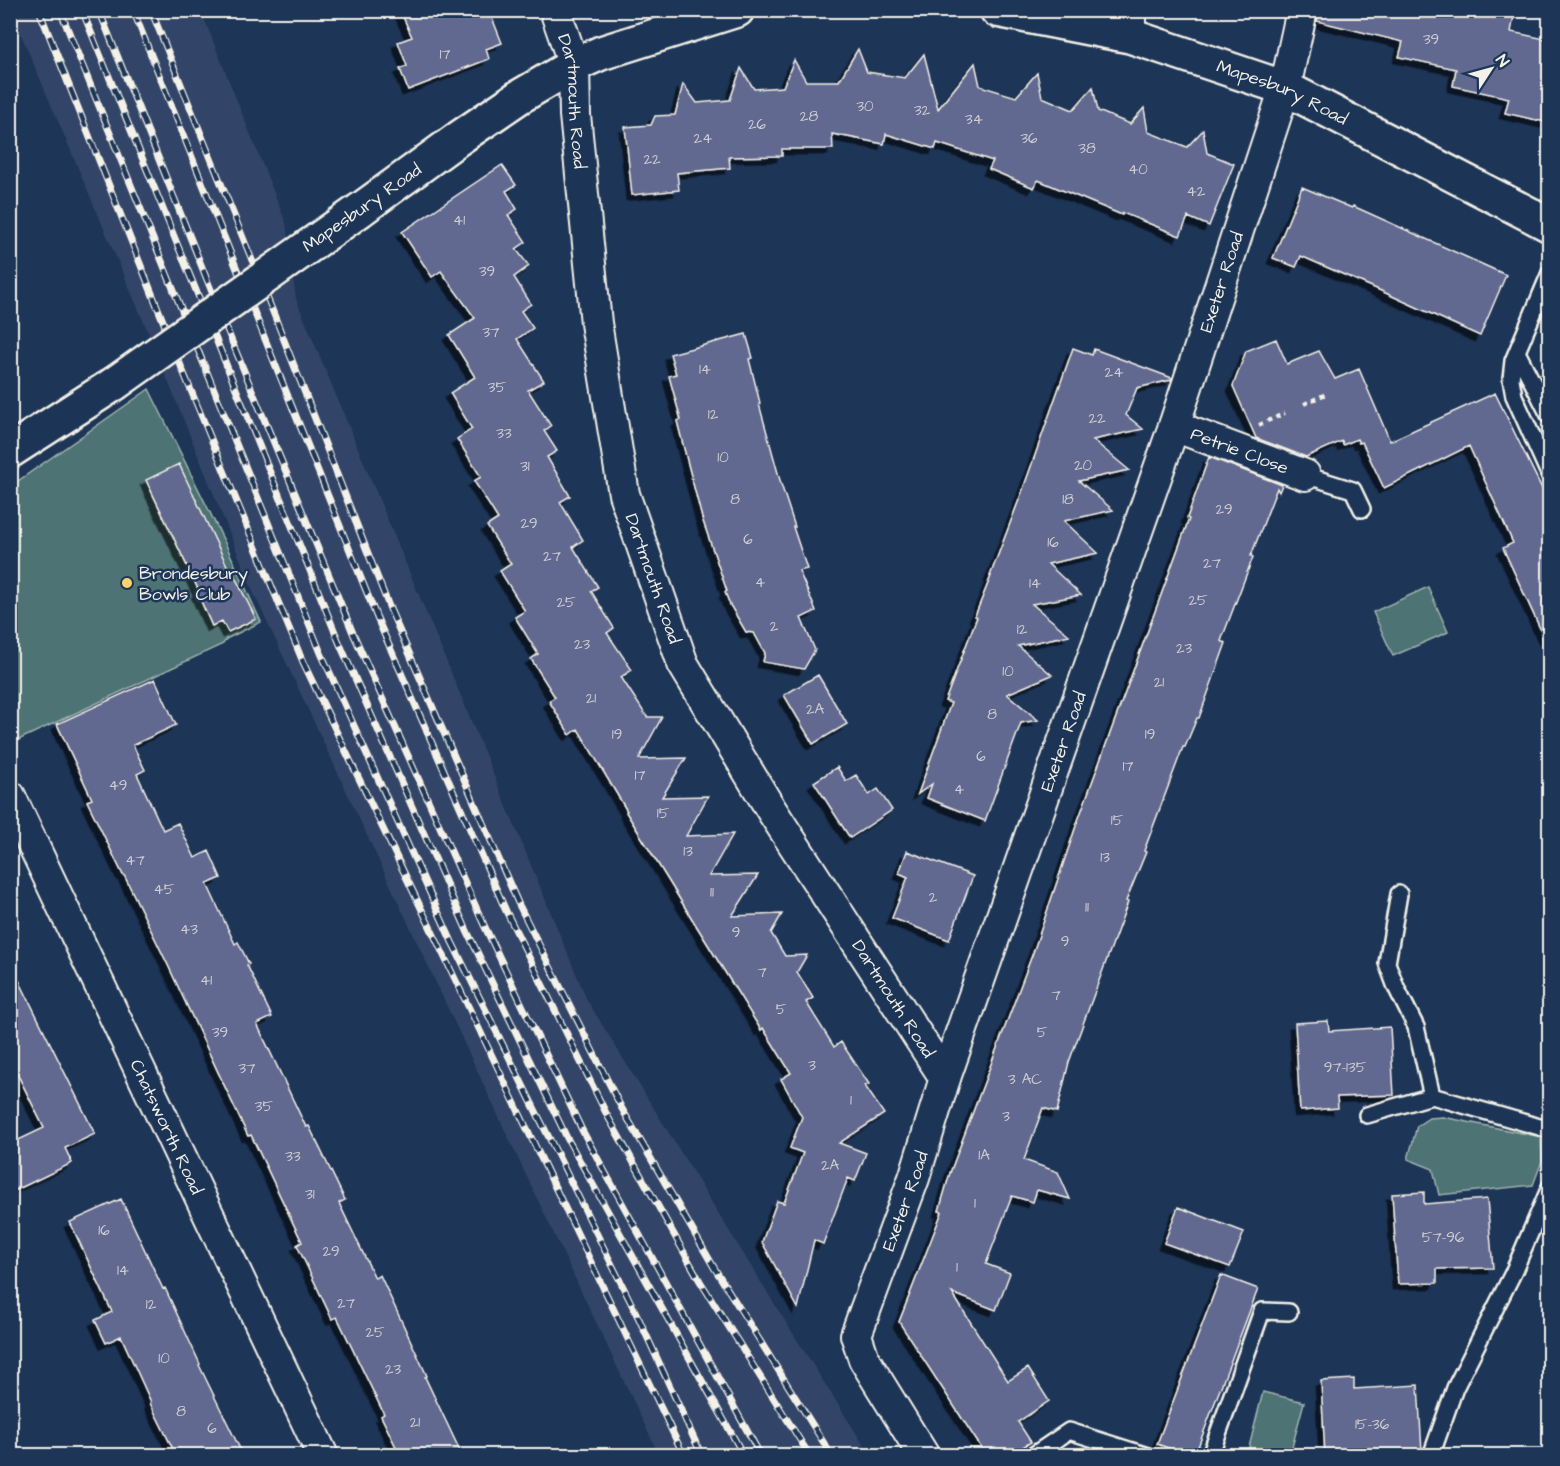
<svg xmlns="http://www.w3.org/2000/svg" width="1560" height="1466" font-family="'Architects Daughter',sans-serif">
<defs>
<filter id="shadow"><feDropShadow dx="-5.5" dy="5.5" stdDeviation="0" flood-color="#0009"/></filter>
</defs>
<rect width="100%" height="100%" fill="#1d3557"/>
<filter id="ink" filterUnits="userSpaceOnUse"><feTurbulence type="fractalNoise" baseFrequency=".0167" numOctaves="2"/><feDisplacementMap in="SourceGraphic" scale="12" xChannelSelector="R" yChannelSelector="G"/><feConvolveMatrix kernelMatrix="1 2 1 2 8 2 1 2 1" color-interpolation-filters="sRGB"/></filter>
<g filter="url(#ink)">
<path fill="#324568" d="M 11,11 L 201,11 L 286,223 L 296,299 L 587,1000 L 770,1297 L 870,1455 L 659,1455 L 525,1173 L 255,596 L 146,327 Z"/>
<path fill="#4e7374" stroke="#a1b2ae" stroke-width="1.5" d="M 149,389 L 226,545 L 261,622 L 226,639 L 223,644 L 14,742 L 11,736 L 11,486 Z
M 1428,587 L 1448,632 L 1393,656 L 1373,612 Z
M 1443,1117 L 1541,1137 L 1542,1161 L 1533,1185 L 1439,1195 L 1433,1169 L 1408,1159 L 1417,1126 L 1429,1118 Z
M 1263,1392 L 1304,1402 L 1290,1455 L 1247,1455 Z"/>
<path fill="#626990" stroke="#f4f1e8" stroke-width="1.5" filter="url(#shadow)" d="M 400,10 L 489,10 L 502,43 L 486,49 L 489,59 L 408,90 L 400,69 L 407,66 L 398,42 L 412,37 Z
M 1319,10 L 1487,10 L 1514,16 L 1511,32 L 1550,40 L 1550,123 L 1505,113 L 1509,98 L 1453,86 L 1456,69 L 1399,57 L 1403,42 L 1317,21 Z
M 858,49 L 867,72 L 905,78 L 924,54 L 938,109 L 975,63 L 980,86 L 1016,97 L 1037,73 L 1042,97 L 1073,110 L 1093,87 L 1098,111 L 1130,124 L 1144,108 L 1148,132 L 1187,147 L 1203,130 L 1207,153 L 1234,164 L 1209,226 L 1188,217 L 1180,236 L 1123,213 L 1122,215 L 1038,180 L 1034,188 L 989,169 L 993,161 L 937,143 L 935,149 L 886,134 L 884,144 L 832,134 L 833,149 L 782,149 L 782,156 L 729,157 L 730,168 L 677,173 L 679,190 L 632,195 L 625,127 L 651,125 L 655,116 L 675,115 L 683,84 L 697,103 L 730,100 L 741,68 L 754,89 L 783,87 L 794,60 L 806,81 L 839,81 Z
M 502,165 L 516,185 L 506,191 L 517,209 L 508,215 L 526,242 L 516,249 L 529,266 L 514,277 L 531,304 L 521,311 L 533,328 L 517,339 L 544,381 L 528,390 L 551,426 L 544,431 L 557,451 L 547,457 L 570,496 L 560,502 L 583,540 L 573,547 L 598,587 L 591,591 L 614,628 L 607,633 L 632,670 L 621,677 L 647,717 L 662,717 L 639,759 L 686,758 L 662,797 L 708,796 L 686,836 L 733,834 L 709,876 L 758,875 L 732,916 L 782,914 L 771,933 L 785,956 L 807,955 L 797,972 L 813,998 L 806,1002 L 834,1047 L 841,1042 L 869,1084 L 865,1086 L 884,1114 L 839,1143 L 866,1153 L 855,1181 L 848,1178 L 823,1244 L 814,1240 L 798,1308 L 762,1242 L 777,1201 L 784,1203 L 803,1153 L 790,1148 L 802,1117 L 781,1079 L 791,1073 L 763,1028 L 761,1030 L 720,964 L 626,812 L 627,811 L 578,729 L 570,735 L 549,701 L 555,697 L 531,659 L 538,654 L 515,617 L 525,611 L 500,571 L 511,564 L 487,526 L 498,519 L 474,481 L 481,477 L 457,439 L 472,429 L 450,393 L 475,377 L 449,335 L 475,318 L 441,271 L 432,277 L 402,232 Z
M 1302,187 L 1352,208 L 1353,206 L 1506,275 L 1480,336 L 1379,290 L 1301,256 L 1296,267 L 1273,258 Z
M 746,334 L 753,358 L 749,359 L 760,403 L 759,404 L 781,484 L 795,527 L 793,527 L 807,569 L 799,571 L 816,611 L 801,618 L 815,650 L 804,669 L 763,662 L 765,653 L 754,633 L 746,632 L 730,605 L 725,592 L 727,591 L 702,518 L 688,464 L 677,421 L 681,420 L 669,376 L 676,374 L 670,354 Z
M 1276,339 L 1287,364 L 1319,351 L 1335,379 L 1359,369 L 1390,441 L 1495,393 L 1550,505 L 1550,650 L 1503,548 L 1513,543 L 1469,446 L 1384,488 L 1362,442 L 1359,443 L 1357,439 L 1343,445 L 1342,441 L 1306,457 L 1256,438 L 1233,386 L 1246,351 Z
M 1073,348 L 1092,355 L 1094,349 L 1172,378 L 1171,380 L 1137,388 L 1126,415 L 1143,429 L 1093,440 L 1129,470 L 1079,481 L 1113,510 L 1064,521 L 1098,553 L 1048,564 L 1081,595 L 1032,604 L 1069,635 L 1018,646 L 1052,675 L 1007,694 L 1038,720 L 1021,723 L 985,821 L 927,798 L 932,784 L 918,794 L 951,703 L 945,701 L 977,617 L 975,616 L 991,576 L 990,576 L 1022,492 Z
M 1209,457 L 1282,485 L 1279,492 L 1277,488 L 1251,556 L 1253,557 L 1221,641 L 1226,643 L 1199,718 L 1197,718 L 1185,747 L 1183,747 L 1144,851 L 1146,852 L 1126,901 L 1128,902 L 1069,1062 L 1057,1112 L 1043,1108 L 1024,1160 L 1058,1172 L 1070,1199 L 1037,1190 L 1033,1202 L 1012,1196 L 986,1264 L 1010,1273 L 996,1310 L 952,1293 L 1008,1381 L 1028,1368 L 1049,1401 L 1018,1422 L 1031,1442 L 1010,1455 L 986,1455 L 899,1322 L 942,1212 L 939,1211 L 950,1173 L 1034,950 L 1076,826 L 1189,519 L 1187,518 Z
M 179,464 L 232,576 L 234,575 L 256,619 L 228,632 L 222,621 L 212,626 L 197,592 L 199,591 L 146,480 Z
M 818,675 L 847,724 L 813,744 L 784,695 Z
M 155,679 L 176,725 L 133,745 L 145,770 L 137,774 L 163,830 L 178,823 L 195,858 L 209,851 L 221,878 L 207,884 L 235,944 L 238,942 L 249,964 L 247,965 L 272,1017 L 257,1024 L 306,1127 L 309,1126 L 345,1200 L 339,1203 L 375,1278 L 380,1275 L 427,1376 L 425,1377 L 462,1455 L 400,1455 L 381,1416 L 384,1414 L 337,1317 L 332,1319 L 297,1245 L 302,1242 L 251,1135 L 248,1136 L 167,963 L 124,875 L 123,875 L 87,801 L 92,799 L 57,724 Z
M 837,767 L 846,781 L 856,775 L 869,795 L 878,789 L 892,810 L 850,838 L 814,782 Z
M 907,851 L 973,876 L 949,940 L 892,918 L 908,877 L 899,873 Z
M 10,962 L 95,1134 L 65,1148 L 72,1163 L 10,1193 L 10,1144 L 44,1128 L 10,1059 Z
M 1328,1021 L 1329,1031 L 1390,1027 L 1394,1095 L 1337,1097 L 1338,1108 L 1300,1111 L 1295,1023 Z
M 1424,1192 L 1424,1204 L 1487,1199 L 1493,1268 L 1437,1269 L 1437,1283 L 1398,1284 L 1392,1194 Z
M 121,1199 L 163,1289 L 165,1288 L 200,1364 L 199,1365 L 243,1455 L 176,1455 L 150,1403 L 151,1402 L 121,1336 L 106,1343 L 95,1320 L 112,1312 L 70,1222 Z
M 1178,1207 L 1244,1232 L 1230,1267 L 1164,1243 Z
M 1221,1275 L 1258,1289 L 1195,1455 L 1189,1455 L 1157,1444 Z
M 1354,1379 L 1354,1389 L 1418,1385 L 1422,1452 L 1372,1455 L 1325,1455 L 1321,1381 Z"/>
<g fill="none" stroke-linecap="round" stroke-linejoin="round">
<defs>
<path id="lane" d="M 1550,273 L 1513,361 L 1511,379 L 1514,396 L 1550,476
M 1517,352 L 1550,417
M 1305,475 L 1353,490 L 1362,509
M 1399,894 L 1387,963 L 1396,987 L 1416,1027 L 1432,1096
M 1367,1115 L 1432,1096 L 1550,1130
M 1032,1456 L 1069,1431 L 1148,1456
M 1210,1456 L 1262,1311 L 1289,1312
M 1431,1456 L 1455,1388 L 1513,1273 L 1550,1187"/>
<g id="street">
<path id="s1" d="M 555,10 L 574,65 L 575,115 L 596,323 L 624,494 L 683,664 L 772,811 L 945,1078"/>
<path d="M 1130,10 L 1130,36"/>
<path id="s2" d="M 1174,426 L 1305,475"/>
<path id="s3" d="M 10,796 L 323,1456"/>
<path id="s4" d="M 924,1456 L 864,1359 L 856,1335 L 914,1178 L 945,1078 L 1174,426 L 1285,88 L 1302,10"/>
</g>
<g id="secondary">
<path id="s5" d="M 997,10 L 1130,36 L 1285,88 L 1550,225"/>
<path d="M 360,210 L 459,138 L 519,97 L 574,65 L 601,53 L 737,10"/>
<path d="M 10,451 L 114,384"/>
</g>
</defs>
<use href="#lane" stroke="#f4f1e8" stroke-width="20"/>
<use href="#street" stroke="#f4f1e8" stroke-width="34"/>
<use href="#secondary" stroke="#f4f1e8" stroke-width="38"/>
<path stroke="#f4f1e8" stroke-width="4" stroke-dasharray="4.5 4.5" stroke-linecap="butt" d="M 1304,404 L 1328,393
M 1259,425 L 1285,413"/>
<use href="#lane" stroke="#1d3557" stroke-width="15"/>
<use href="#street" stroke="#1d3557" stroke-width="30"/>
<use href="#secondary" stroke="#1d3557" stroke-width="33"/>
<defs>
<path id="rail" d="M 39,10 L 183,371 L 303,662 L 684,1456
M 60,10 L 321,653 L 452,942 L 639,1319 L 702,1456
M 82,10 L 339,642 L 468,933 L 567,1138 L 744,1456
M 99,10 L 230,337 L 353,633 L 484,925 L 582,1130 L 761,1456
M 133,10 L 377,618 L 506,911 L 607,1115 L 700,1281 L 810,1456
M 151,10 L 273,312 L 390,609 L 518,903 L 621,1107 L 715,1269 L 832,1456"/>
</defs>
<use href="#rail" stroke="#f4f1e8" stroke-width="7"/>
<use href="#rail" stroke="#1d3557" stroke-width="4.5" stroke-dasharray="14" stroke-linecap="butt"/>
<defs>
<path id="secondary-bridge" d="M 114,384 L 360,210"/>
</defs>
<use href="#secondary-bridge" stroke="#f4f1e8" stroke-width="38" stroke-linecap="butt"/>
<use href="#secondary-bridge" stroke="#1d3557" stroke-width="33"/>
</g>
</g>
<circle fill="#ffd166" stroke="#1d3557" stroke-width="2" cx="127" cy="583" r="6"/>
<g text-anchor="middle" dominant-baseline="central" stroke-width="5" stroke-linejoin="round" paint-order="stroke">
<g font-size="15" fill="#d0cfd2">
<text x="1431" y="39">39</text>
<text x="445" y="54">17</text>
<text x="865" y="106">30</text>
<text x="922" y="110">32</text>
<text x="809" y="116">28</text>
<text x="974" y="119">34</text>
<text x="757" y="124">26</text>
<text x="703" y="138">24</text>
<text x="1029" y="138">36</text>
<text x="1087" y="148">38</text>
<text x="652" y="159">22</text>
<text x="1138" y="169">40</text>
<text x="1196" y="191">42</text>
<text x="459" y="220">41</text>
<text x="487" y="271">39</text>
<text x="491" y="332">37</text>
<text x="705" y="369">14</text>
<text x="1114" y="372">24</text>
<text x="497" y="387">35</text>
<text x="713" y="414">12</text>
<text x="1097" y="418">22</text>
<text x="504" y="433">33</text>
<text x="723" y="457">10</text>
<text x="1083" y="465">20</text>
<text x="525" y="466">31</text>
<text x="735" y="499">8</text>
<text x="1068" y="499">18</text>
<text x="1224" y="509">29</text>
<text x="529" y="523">29</text>
<text x="748" y="539">6</text>
<text x="1053" y="542">16</text>
<text x="552" y="556">27</text>
<text x="1212" y="563">27</text>
<text x="760" y="582">4</text>
<text x="1035" y="583">14</text>
<text x="1198" y="600">25</text>
<text x="566" y="602">25</text>
<text x="774" y="626">2</text>
<text x="1022" y="629">12</text>
<text x="582" y="644">23</text>
<text x="1184" y="648">23</text>
<text x="1008" y="671">10</text>
<text x="1159" y="682">21</text>
<text x="591" y="698">21</text>
<text x="815" y="709">2A</text>
<text x="992" y="714">8</text>
<text x="617" y="734">19</text>
<text x="1150" y="734">19</text>
<text x="981" y="756">6</text>
<text x="1128" y="766">17</text>
<text x="640" y="775">17</text>
<text x="118" y="785">49</text>
<text x="959" y="789">4</text>
<text x="663" y="813">15</text>
<text x="1117" y="820">15</text>
<text x="688" y="851">13</text>
<text x="1105" y="857">13</text>
<text x="135" y="860">47</text>
<text x="164" y="889">45</text>
<text x="712" y="892">11</text>
<text x="933" y="897">2</text>
<text x="1087" y="907">11</text>
<text x="189" y="929">43</text>
<text x="736" y="932">9</text>
<text x="1065" y="941">9</text>
<text x="762" y="972">7</text>
<text x="206" y="980">41</text>
<text x="1056" y="995">7</text>
<text x="781" y="1009">5</text>
<text x="220" y="1032">39</text>
<text x="1042" y="1032">5</text>
<text x="812" y="1065">3</text>
<text x="1345" y="1067">97-135</text>
<text x="247" y="1068">37</text>
<text x="1025" y="1079">3 AC</text>
<text x="851" y="1100">1</text>
<text x="264" y="1106">35</text>
<text x="1006" y="1116">3</text>
<text x="984" y="1155">1A</text>
<text x="293" y="1156">33</text>
<text x="830" y="1165">2A</text>
<text x="310" y="1194">31</text>
<text x="975" y="1203">1</text>
<text x="104" y="1230">16</text>
<text x="1443" y="1237">57-96</text>
<text x="331" y="1251">29</text>
<text x="957" y="1267">1</text>
<text x="123" y="1270">14</text>
<text x="346" y="1303">27</text>
<text x="151" y="1304">12</text>
<text x="375" y="1332">25</text>
<text x="164" y="1358">10</text>
<text x="393" y="1369">23</text>
<text x="181" y="1411">8</text>
<text x="415" y="1422">21</text>
<text x="1372" y="1424">15-36</text>
<text x="212" y="1428">6</text>
</g>
<g font-size="18" fill="#f4f1e8" stroke="#1d3557">
<text stroke="none"><textPath href="#s5" startOffset="298">Mapesbury Road</textPath></text>
<text stroke="none"><textPath href="#s1" startOffset="94">Dartmouth Road</textPath></text>
<text transform="translate(362 208) rotate(-35)">Mapesbury Road</text>
<text stroke="none"><textPath href="#s4" startOffset="1254">Exeter Road</textPath></text>
<text stroke="none"><textPath href="#s2" startOffset="70">Petrie Close</textPath></text>
<text stroke="none"><textPath href="#s1" startOffset="580">Dartmouth Road</textPath></text>
<text stroke="none"><textPath href="#s4" startOffset="768">Exeter Road</textPath></text>
<text stroke="none"><textPath href="#s1" startOffset="1066">Dartmouth Road</textPath></text>
<text stroke="none"><textPath href="#s3" startOffset="366">Chatsworth Road</textPath></text>
<text stroke="none"><textPath href="#s4" startOffset="282">Exeter Road</textPath></text>
</g>
<g font-size="18" fill="#f4f1e8" stroke="#1d3557" text-anchor="start">
<text x="139" y="573">Brondesbury<tspan x="139" dy="21">Bowls Club</tspan></text>
</g>
</g>
<rect width="1560" height="1466" fill="none" stroke="#1d3557" stroke-width="36"/>
<rect x="18" y="18" width="1524" height="1430" fill="none" stroke="#f4f1e8" stroke-width="2" filter="url(#ink)"/>
<g transform="translate(1491 69) rotate(54)" stroke="#1d3557" stroke-width="4.5" paint-order="stroke">
<path d="M0-4.5L10 22L0 15L-10 22Z" fill="#f4f1e8"/>
<text y="-9" font-size="16" font-weight="bold" text-anchor="middle" fill="#f4f1e8">N</text>
</g>
</svg>
